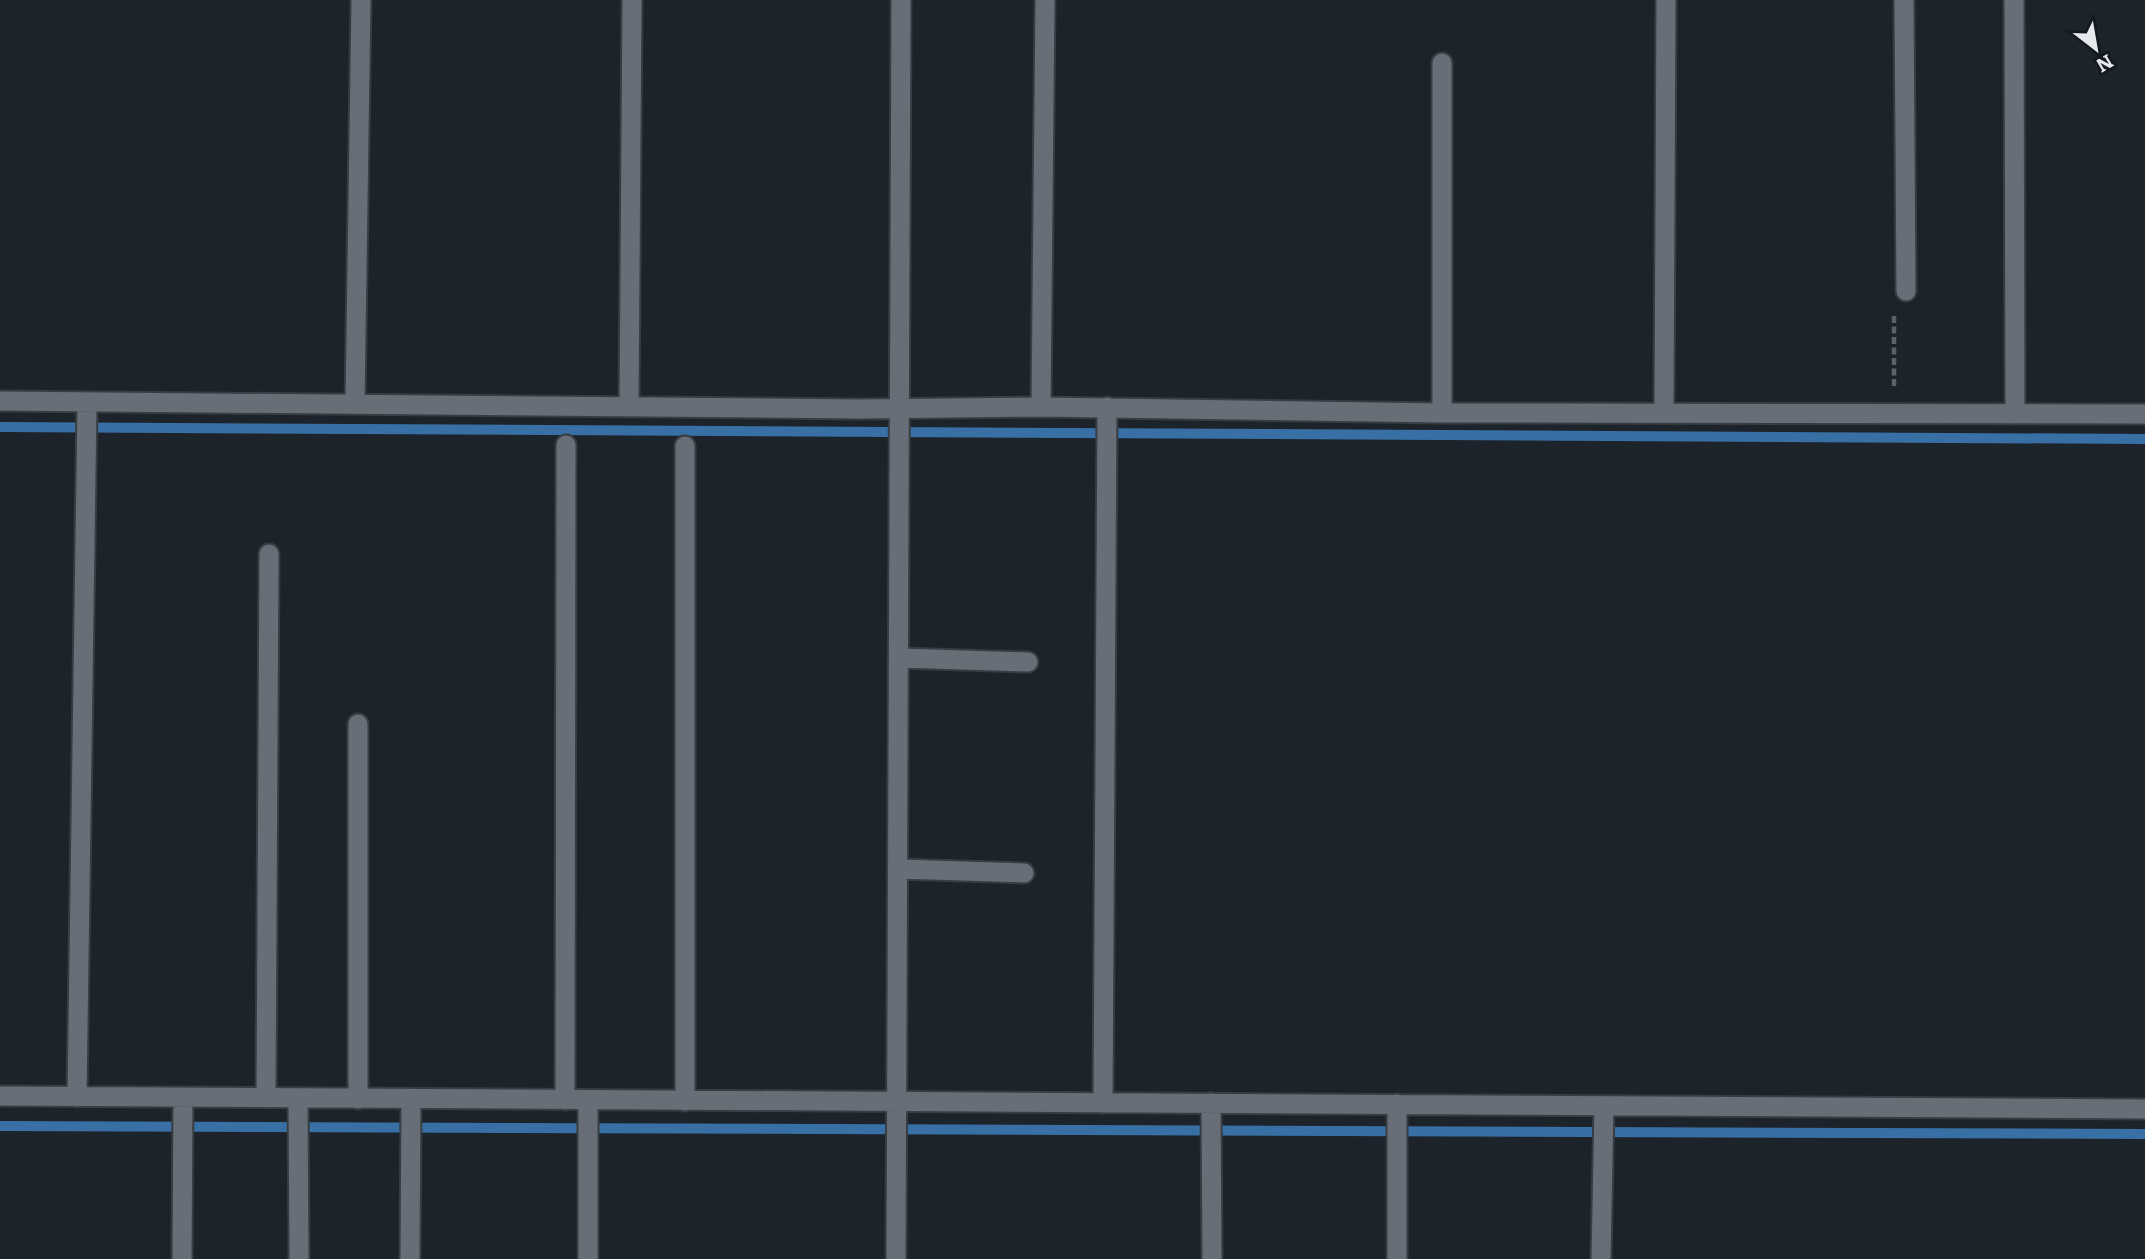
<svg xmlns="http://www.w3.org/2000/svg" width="2145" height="1259" viewBox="0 0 2145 1259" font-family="Literata,serif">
<rect width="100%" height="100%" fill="#1d232a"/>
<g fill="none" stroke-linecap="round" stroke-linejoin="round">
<path stroke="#3870a5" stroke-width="10" d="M0 427 2145 439
M0 1126 2145 1134"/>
<defs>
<path id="minor" d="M1904 0 1906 291
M2014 0 2015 414
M1442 63V413
M0 401 859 409 1041 407 1442 413 2145 414
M355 404 361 0
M629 406 632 0
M1041 407 1045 0
M1664 412 1666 0
M685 446V1101
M900 658 1028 662
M899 869 1024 873
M0 1096 2145 1109
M77 1097 87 403
M266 1098 269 554
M298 1098 299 1259
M358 1099V724
M565 1100 566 445
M1103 1103 1107 407
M1211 1103 1212 1259
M182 1259 183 1098
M410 1259 411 1099
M588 1259V1100
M896 1259 901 0
M1397 1259V1104
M1601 1259 1604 1106"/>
</defs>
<use href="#minor" stroke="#383d42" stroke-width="23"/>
<path stroke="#5c6268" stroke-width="4.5" stroke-dasharray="7 3.5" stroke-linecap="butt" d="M1894 316V388"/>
<use href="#minor" stroke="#676e77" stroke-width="19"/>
</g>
<g transform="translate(2096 49) rotate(149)" stroke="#141920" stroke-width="5" paint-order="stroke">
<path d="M0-5L12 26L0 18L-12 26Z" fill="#e5e9ee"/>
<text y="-10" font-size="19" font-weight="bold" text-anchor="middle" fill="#e5e9ee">N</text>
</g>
</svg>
